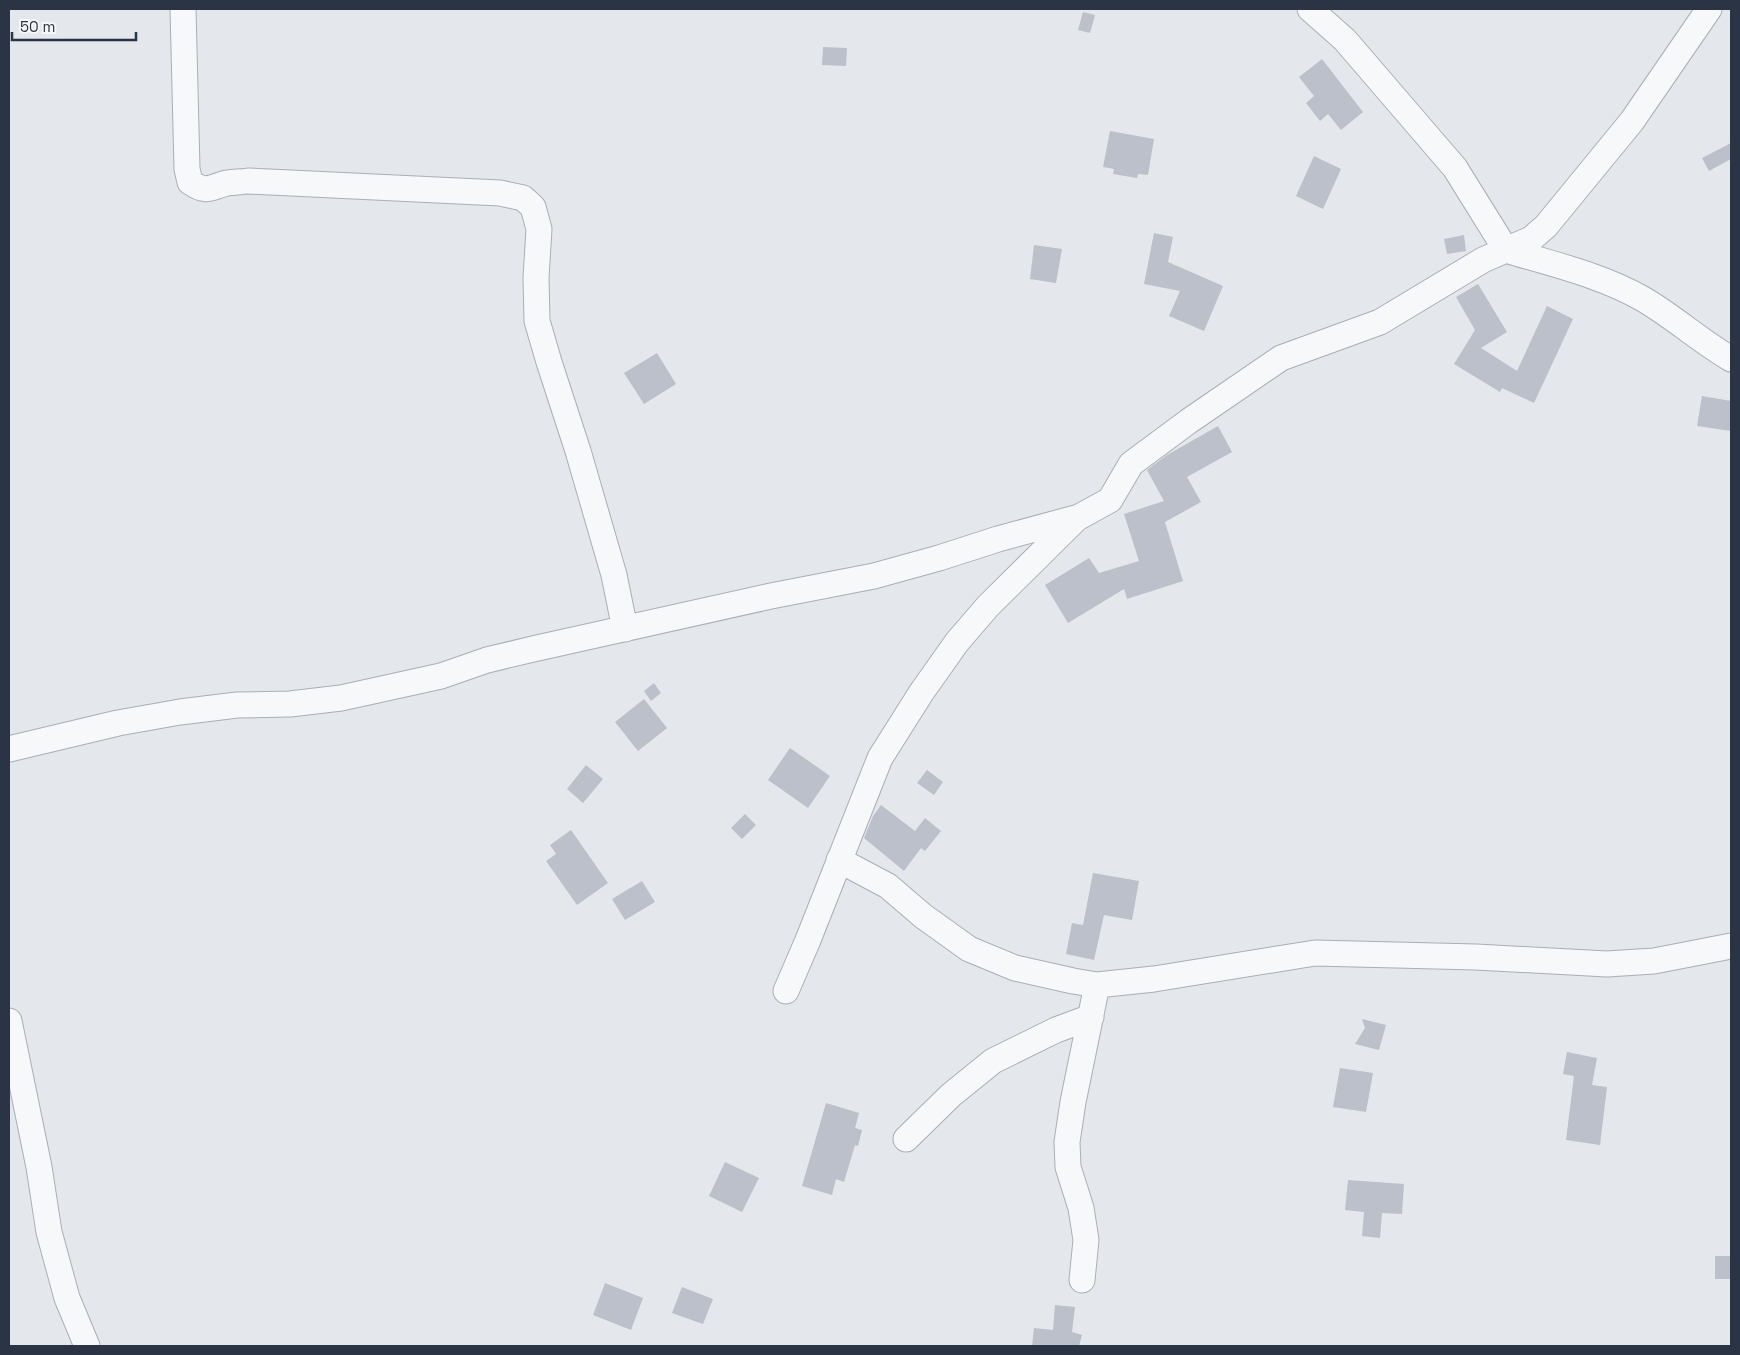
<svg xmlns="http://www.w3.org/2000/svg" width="1740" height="1355" viewBox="0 0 1740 1355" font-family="'Space Grotesk',sans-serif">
<rect width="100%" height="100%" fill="#e4e7ec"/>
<path fill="#bbc0ca" d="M1083 12 1095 15 1090 33 1078 30Z
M823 47 847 48 846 66 822 65Z
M1322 59 1363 112 1341 130 1328 114 1320 121 1306 103 1314 96 1299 77Z
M1110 131 1154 139 1148 175 1138 174 1137 178 1113 174 1114 169 1103 167Z
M1731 143V159L1709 171 1702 158Z
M1314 156 1341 169 1323 209 1296 196Z
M1154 233 1173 237 1168 262 1223 286 1204 331 1169 316 1180 291 1144 284Z
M1464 235 1466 251 1447 254 1444 239Z
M1034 245 1062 249 1056 283 1030 279Z
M1478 284 1507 332 1481 348 1517 371 1547 306 1573 319 1534 403 1502 388 1500 392 1454 364 1475 330 1456 297Z
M657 353 676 384 644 404 624 373Z
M1702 396 1731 401V431L1697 426Z
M1218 426 1232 452 1187 477 1201 502 1165 522 1183 581 1127 599 1124 589 1068 623 1045 585 1089 558 1099 573 1139 561 1124 514 1164 501 1147 470 1167 455Z
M654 683 661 693 651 701 644 691Z
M644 699 667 728 638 751 615 722Z
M790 748 830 776 808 808 768 780Z
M586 765 603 779 583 803 567 789Z
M927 770 943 782 934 795 917 783Z
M881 805 915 831 925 818 941 831 925 851 921 848 904 871 864 838 873 816Z
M745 814 756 825 742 839 731 828Z
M571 830 608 883 577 905 546 861 556 854 550 845Z
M1093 873 1139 881 1132 920 1104 915 1094 960 1066 954 1072 923 1083 925Z
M642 881 655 902 625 920 612 899Z
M1362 1019 1386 1025 1379 1050 1355 1044 1365 1028Z
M1567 1052 1597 1058 1592 1085 1607 1087 1600 1145 1566 1140 1574 1076 1563 1074Z
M1340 1068 1373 1073 1366 1112 1333 1107Z
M826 1103 859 1113 855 1128 862 1130 858 1146 855 1145 844 1182 836 1179 832 1195 802 1186Z
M725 1162 759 1178 742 1212 709 1196Z
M1348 1180 1404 1184 1402 1214 1382 1213 1380 1238 1362 1236 1364 1212 1345 1210Z
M1715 1256H1731V1279H1715Z
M605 1283 643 1298 631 1330 593 1315Z
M682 1287 713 1299 703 1324 672 1313Z
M1055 1305 1075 1307 1072 1332 1082 1335 1079 1346H1032L1034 1328 1053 1330Z"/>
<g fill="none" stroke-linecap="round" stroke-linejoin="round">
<defs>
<path id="minor" d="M183 9 187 169 190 182C207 194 210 187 227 183 234 182 241 182 248 181L500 193 523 198 533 207 539 229 536 278 537 321 549 362 578 451 614 575 625 629
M1310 9 1345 40 1455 168 1506 250C1552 264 1601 275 1643 299 1674 317 1700 341 1731 359
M9 749 118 723 180 712 237 705 290 704 341 698 441 676 487 660 533 649 771 596 874 576 939 558 998 539 1079 517 1110 500 1131 464 1189 421 1281 358 1380 322 1483 260 1531 239 1546 226 1632 121 1709 9
M839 860 888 886 923 916 969 949 1015 968 1073 981 1097 985 1154 979 1315 953 1476 957 1607 964 1654 961 1731 946
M786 991 808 940 880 758 921 693 957 642 988 606 1077 518
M9 1021 39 1167 49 1232 67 1298 87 1346
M906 1139 951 1095 993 1061 1056 1030 1091 1017
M1082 1280 1086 1240 1081 1208 1068 1167 1067 1142 1073 1102 1097 985"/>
</defs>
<use href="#minor" stroke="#a9aeb7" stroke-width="27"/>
<use href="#minor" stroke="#f7f8fa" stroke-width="25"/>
</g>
<rect width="1740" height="1355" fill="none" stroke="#2b3445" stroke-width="20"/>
<path d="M12 32v8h124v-8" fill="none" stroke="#2b3445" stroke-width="2.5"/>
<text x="20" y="32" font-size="15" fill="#2b3445" stroke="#f4f6f9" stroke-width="4" paint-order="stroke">50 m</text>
</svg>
